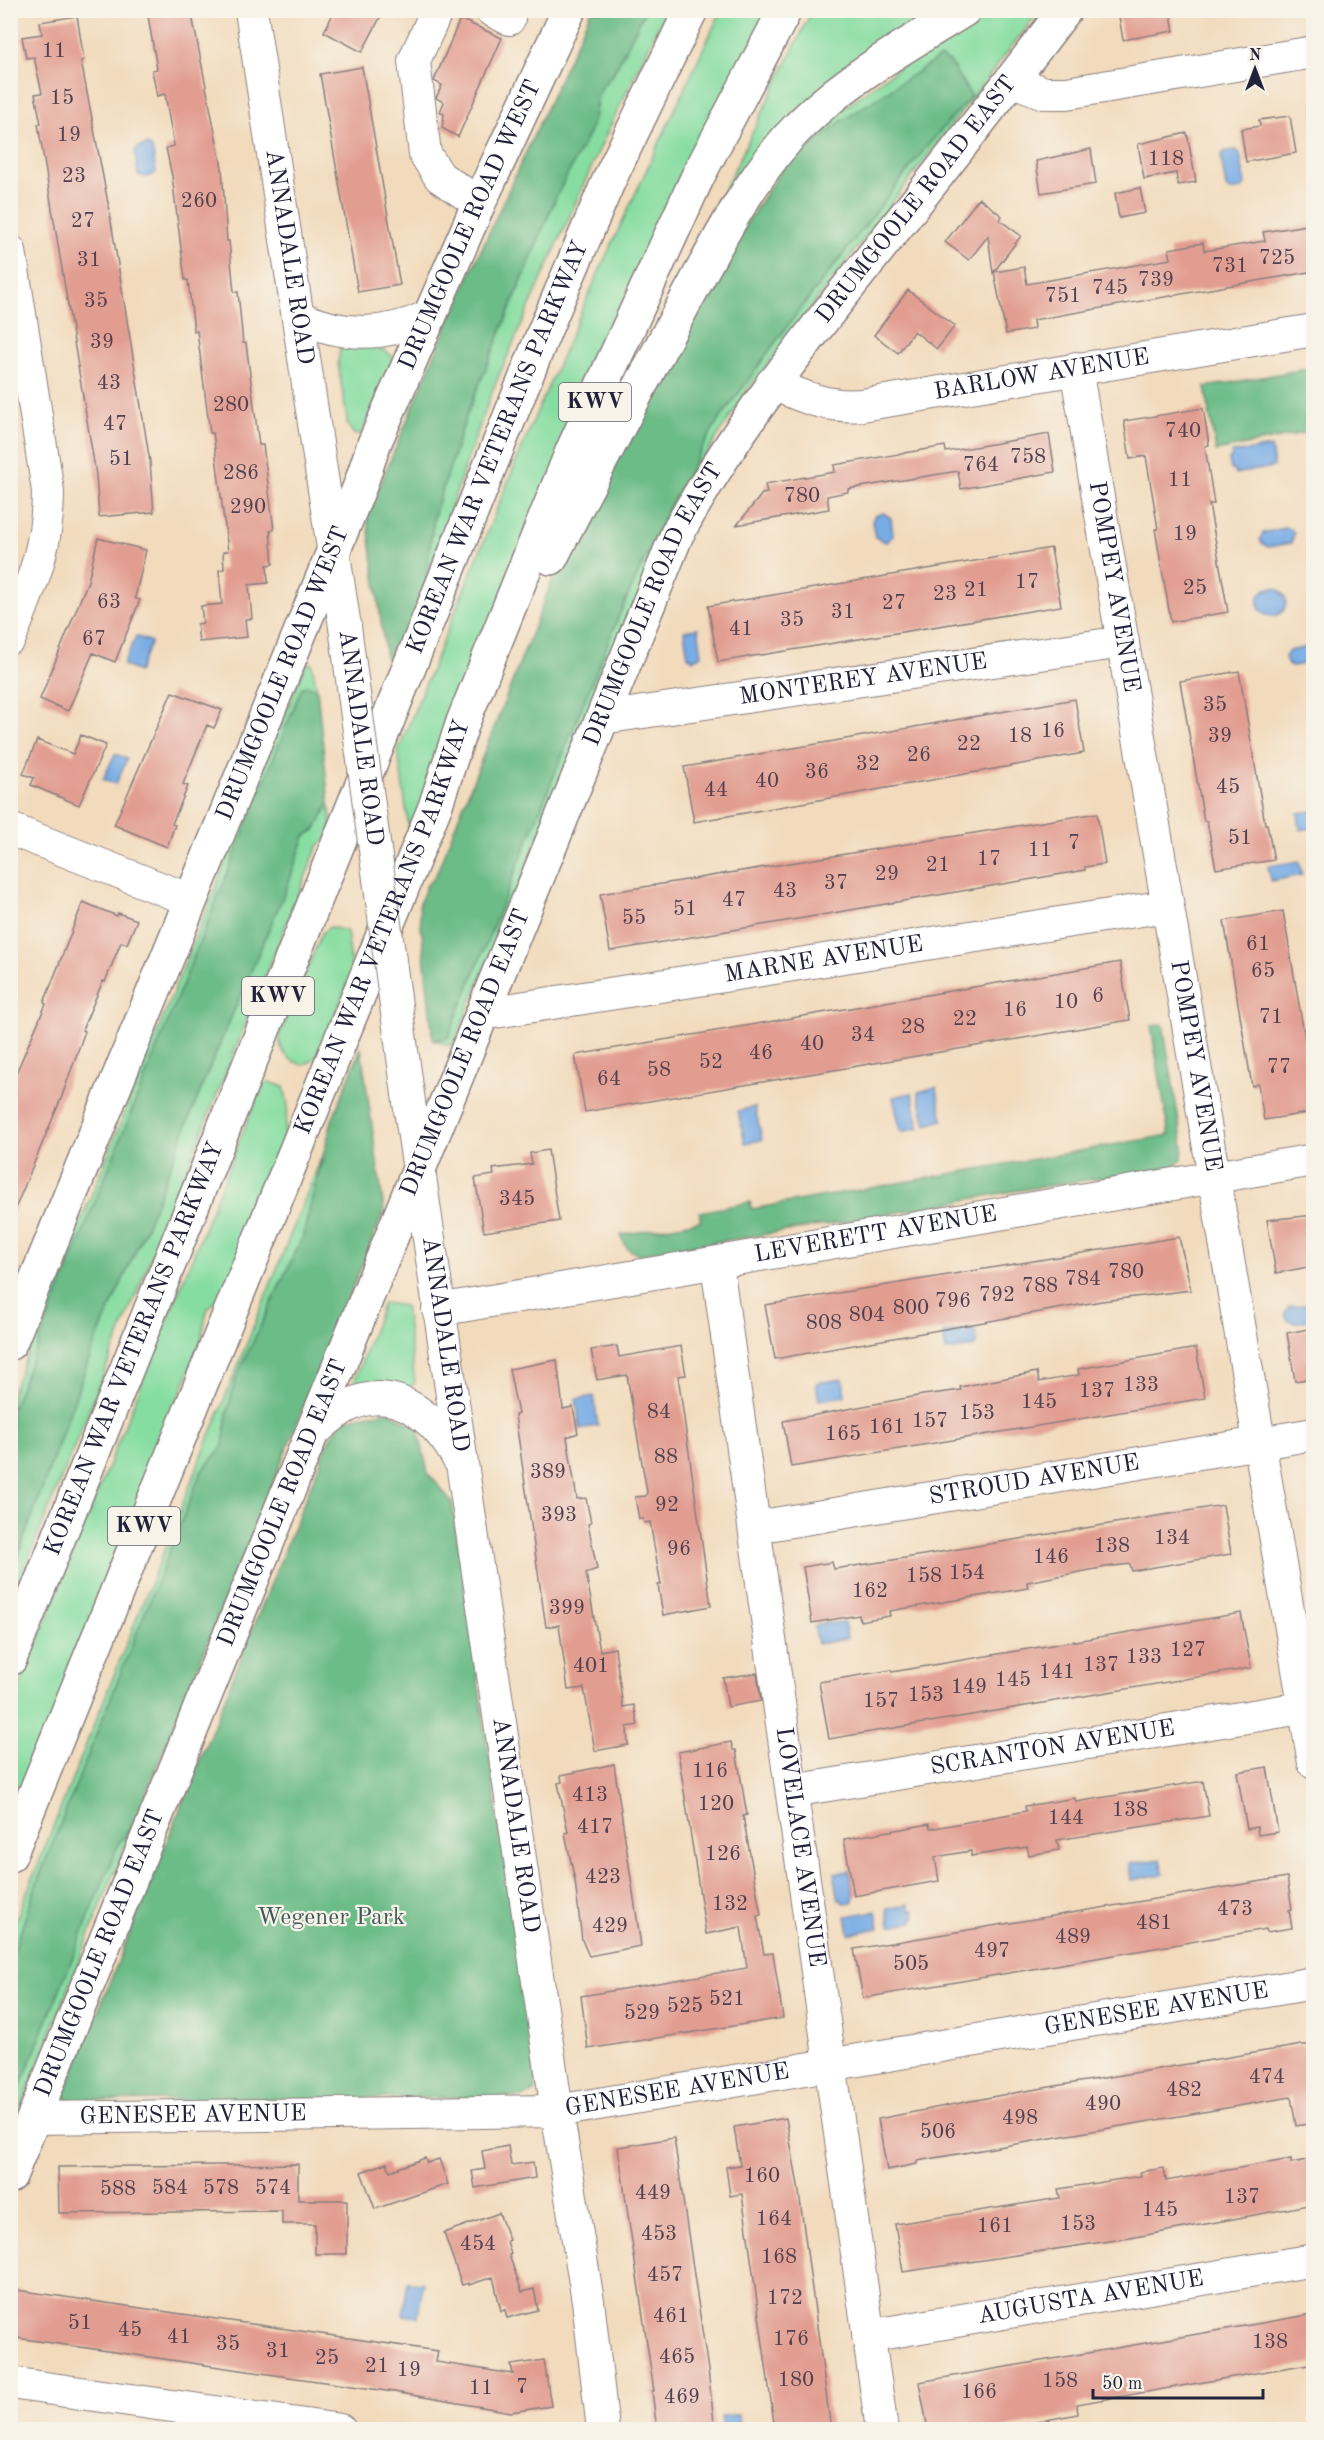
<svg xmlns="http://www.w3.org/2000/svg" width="1324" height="2440" viewBox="0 0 1324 2440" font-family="'Old Standard TT',serif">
<rect width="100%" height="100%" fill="#f7f3e8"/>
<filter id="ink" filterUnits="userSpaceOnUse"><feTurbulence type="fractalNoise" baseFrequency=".0167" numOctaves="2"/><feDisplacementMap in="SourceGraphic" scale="12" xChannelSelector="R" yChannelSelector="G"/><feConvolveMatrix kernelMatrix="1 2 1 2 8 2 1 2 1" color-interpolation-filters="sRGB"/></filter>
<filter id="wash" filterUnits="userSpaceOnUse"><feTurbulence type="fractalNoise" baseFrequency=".008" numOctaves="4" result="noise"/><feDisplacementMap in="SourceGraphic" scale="24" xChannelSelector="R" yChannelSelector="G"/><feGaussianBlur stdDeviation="1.35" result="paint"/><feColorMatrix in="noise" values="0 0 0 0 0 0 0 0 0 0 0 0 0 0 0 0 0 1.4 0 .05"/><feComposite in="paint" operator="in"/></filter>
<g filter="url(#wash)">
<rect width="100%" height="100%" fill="#f2dbbd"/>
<path fill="#86dda1" stroke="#54806e" stroke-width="1.5" d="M645 11H666L603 141 493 389 460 480 423 599 434 516 467 414 556 197 588 135 594 119 597 98 603 85 613 74Z
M721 11H767L411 844 398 751 530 428 601 267Z
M812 11H950L874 58 717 224 709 221Z
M988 11H1039L746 392 694 473 535 844 453 1046 433 1040 448 1037 620 613 666 513 714 427 788 325 927 146 971 96 819 138 802 154 790 156C850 97 916 55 988 11Z
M345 346 384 350 392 356 393 361 362 432 358 435 354 434 348 426 338 363 340 348Z
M306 663 312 664 317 690 309 686 302 688 11 1411V1395Z
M329 804C332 819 334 837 318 846L11 1602V1575L94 1345 147 1225 209 1069 287 887 305 836 315 830Z
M330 927 347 931 352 972 320 1053 310 1062 303 1065C287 1060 280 1052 279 1036L322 933Z
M269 1082 284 1087 288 1106 284 1137 227 1287 207 1310 201 1341 11 1826V1708L253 1107 262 1087Z
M322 1156 303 1236 236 1378 227 1414 223 1447 201 1472 38 1880 11 1959V1932Z
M383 1303 405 1306 415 1382 409 1390 359 1388 354 1382Z
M132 1827 11 2133V2110L119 1842Z"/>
<path fill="#6cbc87" stroke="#476f61" stroke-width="1.5" d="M591 11H645L613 74 603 85 597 98 594 119 588 135 556 197 467 414 434 516 423 599 389 681 367 516 453 311Z
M940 57 950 62 971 96 927 146 788 325 714 427 666 513 620 613 448 1038 433 1040 419 905 427 885 435 877 556 571 690 311 790 156 802 154 840 122Z
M1313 368V431L1216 451 1205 387Z
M309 686 317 690 329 804 315 830 305 836 287 887 209 1069 147 1225 94 1345 11 1575V1411L302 687Z
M1163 1024 1183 1146 1182 1159 1174 1167 1014 1191 838 1223 640 1254C628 1252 625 1247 621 1235L700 1221V1212L750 1202 752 1209 1169 1135 1151 1026Z
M361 1048 384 1211 132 1827 119 1843 11 2110V1959L38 1880 201 1472 223 1446 227 1414 236 1378 303 1236 332 1120Z
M389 1411 418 1429 428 1473 452 1502 537 2083 534 2092 524 2097 66 2101 65 2093 330 1438 344 1419Z"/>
<path fill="#78ace5" stroke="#4d6790" stroke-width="1.5" d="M147 145 152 148 156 172C151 177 145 178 138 175L135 151 139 147Z
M1235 150 1240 153 1245 185 1241 189 1230 191 1226 188 1221 156 1224 152Z
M1271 447 1274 467 1235 474 1234 470H1231L1229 459 1232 458 1231 453Z
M883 513 891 518 893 536 886 542 875 537 872 522 874 516Z
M1284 528 1291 529 1294 534 1291 543 1268 547 1262 544 1260 539 1263 533Z
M1258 602a14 14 0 1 1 28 0a14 14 0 1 1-28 0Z
M698 628 702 655 692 660 691 657H688L684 631Z
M136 636 151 642 138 672 123 665Z
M1308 647 1313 649V662L1293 666 1288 665 1285 657 1289 651Z
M115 754 127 759 116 784 103 779Z
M1313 811V828L1300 830 1298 813Z
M1299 861 1302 875 1271 881 1268 866Z
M936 1087 943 1120 926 1125 918 1092Z
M912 1093 919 1128 901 1132 893 1097Z
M755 1107 762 1140 745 1143 738 1111Z
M1308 1304 1313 1306V1319L1295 1323 1287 1320 1285 1314 1289 1307Z
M970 1329 975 1331 977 1343 973 1347 946 1351 943 1333Z
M843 1379 845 1396 819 1400 816 1383Z
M594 1396 598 1426 580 1429 576 1399Z
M844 1622 847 1639 818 1644 814 1627 817 1624Z
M1160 1859 1163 1874 1131 1880 1129 1864Z
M849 1871 854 1898 852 1902 843 1903 842 1900H839L834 1873Z
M909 1904 910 1910H914L915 1918 912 1919 913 1922 890 1926 887 1909Z
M876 1911 879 1928 849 1934 846 1916Z
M408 2282 423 2283 418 2317 403 2315Z
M738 2414 740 2429H723L721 2417Z"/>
<g id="blocks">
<path fill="#e29d91" d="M147 10H191L222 168 227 241H229L234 292H238L243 343H246L259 445H263L274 530 270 531 273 564 267 565 268 583 249 585 252 619H245L247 637 199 642 197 624 203 623 201 606 222 604 219 570 224 569 223 552 228 551 213 433H210L197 331H194L188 280H185L172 176 166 148 174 146 165 94 157 96 152 70 157 69Z
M335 10H384L362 52 324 32Z
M1124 10H1170L1174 31 1123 40 1119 17Z
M77 16 84 60 81 61 108 203 150 462 154 512 99 517 96 475 38 124H41L35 94 42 93 34 57 26 58 22 37 42 34 40 22Z
M460 19 502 38 458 137 442 128 444 114 440 112 444 102 436 98 442 85 434 81Z
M362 67 400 285 358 292 320 74Z
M1290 116 1296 153 1246 162 1241 129 1260 126 1259 120Z
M1187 133 1196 182 1178 185 1176 173 1144 179 1138 144Z
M1091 149 1096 184 1041 193 1036 161Z
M1140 188 1145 213 1119 218 1115 193Z
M979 198 1002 216 1000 220 1021 236 993 273 988 236 969 260 945 242Z
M1314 224V271L1033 320 1034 329 1006 334 994 272 1024 267 1027 284 1171 259 1169 249 1203 243 1204 251 1265 241 1263 232Z
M908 290 955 326 937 349 914 331 898 353 874 335Z
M1203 408 1209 445 1205 446 1214 504H1209L1228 612 1171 622 1155 529H1158L1146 456 1130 459 1124 421Z
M1049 434 1055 472 961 489 958 471 848 489V492L827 496 829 509 737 525 762 494 767 493 765 484 835 472 834 465 945 446 946 452Z
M98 538 146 550 135 598 140 600 115 662 93 653 68 711 40 699 88 581Z
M1051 548 1061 606 718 662 708 606Z
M1239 671 1265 824H1267L1274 860 1216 869 1207 821H1204L1180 681Z
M172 692 222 710 214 728 207 725 183 784 188 786 172 824 175 825 167 847 114 825Z
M1075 699 1084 753 694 822 684 767Z
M81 735 106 745 79 805 31 785 34 778 23 774 37 740 73 754Z
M1097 813 1105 864 1085 867V870L610 951 600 894Z
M83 902 117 916 118 913 137 920 127 944 121 942 105 982 103 981 82 1030 85 1031 62 1096 10 1221V1087L46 1004 44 1003Z
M1283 911 1314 1092V1112L1264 1120 1258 1084 1252 1086 1224 921Z
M1120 962 1130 1020 585 1112 575 1055Z
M548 1150 559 1221 484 1232 475 1178 494 1175 493 1169 532 1164 530 1153Z
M1314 1215V1266L1276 1273 1267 1220Z
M1179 1237 1191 1290 1102 1301 775 1359 765 1305Z
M1314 1328V1378L1295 1381 1287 1333Z
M617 1346 619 1357 681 1346 686 1375 678 1376 711 1606 663 1615 658 1585H661L650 1522 644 1523 643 1519H639L635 1497 646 1496 647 1492 627 1375 597 1380 591 1350Z
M1196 1348 1205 1398 791 1467 783 1421 923 1395 961 1390 960 1387 1037 1372 1039 1382 1079 1375 1078 1369Z
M557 1360 563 1409 573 1407 578 1433 567 1437 577 1499 586 1498 591 1523 588 1524 597 1569 586 1573 600 1651 615 1648 623 1707 634 1705 638 1725 627 1727 628 1745 595 1751 584 1688 568 1690 559 1625 546 1627 515 1415 518 1414 509 1369Z
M1223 1505 1231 1554 1132 1571 1130 1564 1106 1567 1027 1582 1028 1588 889 1611 890 1616 860 1621 859 1615 812 1623 803 1567 832 1562 834 1569 881 1562Z
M1241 1613 1251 1668 829 1739 819 1682 891 1670 892 1672Z
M757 1673 761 1701 728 1707 723 1678Z
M731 1742 733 1750H736L747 1815 743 1816 761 1915 757 1916 764 1954 773 1953 783 2018 588 2049 581 1996 747 1968 741 1927 706 1934 678 1752Z
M614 1764 641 1946 589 1956 582 1940 575 1881 565 1833 568 1832 558 1783 562 1782 561 1775Z
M1267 1767 1278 1832 1258 1835 1257 1827 1247 1829 1237 1772Z
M1203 1781 1209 1816 1057 1840 1059 1850 1029 1855 1027 1847 971 1856V1851L935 1857 939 1881 854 1896 844 1839 929 1824 930 1829 1026 1811 1025 1806 1075 1798 1076 1802Z
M1287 1877 1292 1909 1289 1910 1292 1928 1267 1932 1266 1929 863 1998 854 1949Z
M1302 2045H1314V2123L1296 2126 1291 2097 917 2161V2164L887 2170 878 2119 1002 2095Z
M786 2118 798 2185 831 2430H775L742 2194 730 2196 726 2167 740 2165 734 2127Z
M674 2138 708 2370 715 2430H657L652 2391H654L618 2147Z
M508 2146 511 2165 533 2162 535 2178 475 2188 472 2171 485 2169 482 2151Z
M425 2158 427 2163 439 2159 448 2184 375 2209 361 2172 387 2163 390 2171Z
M1291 2159V2163L1314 2159V2204L1130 2238 903 2272 895 2224 1060 2198 1058 2189 1141 2176 1140 2172 1164 2168 1166 2181Z
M298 2164V2200H347V2254H315V2224H282V2211L59 2213 58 2167Z
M499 2213 509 2240 507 2241 511 2254 509 2255 522 2292 534 2289 538 2310 507 2318 505 2310 501 2311 493 2277 469 2285V2283L462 2285 444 2233Z
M10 2289 438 2351 436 2362 513 2374 511 2365 544 2360 551 2406 511 2412 394 2392 10 2337Z
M1314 2314V2363L1077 2404 1078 2414 993 2430H928L919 2382Z"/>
</g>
</g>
<g filter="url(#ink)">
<use href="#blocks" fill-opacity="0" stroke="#8a7e7c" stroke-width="1.5"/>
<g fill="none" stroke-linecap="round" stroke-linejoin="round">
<defs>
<g id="minor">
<path id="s1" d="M251 10 345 627"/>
<path d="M437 10 414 61 425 154 440 177 479 203"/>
<path d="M491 10 509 19"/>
<path d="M1011 80 1044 93H1067L1314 52"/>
<path d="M10 251 48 491C48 549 31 585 10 638"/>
<path d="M299 317C343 337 385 337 429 316"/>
<path id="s2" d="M1076 368 1314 1763"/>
<path id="s3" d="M772 383C802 397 828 408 862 405L1314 330"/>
<path id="s4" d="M602 718 1123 642"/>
<path d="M10 829 190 900"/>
<path id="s5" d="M482 1014 1167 906"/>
<path id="s6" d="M410 1109 557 2111 588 2301 603 2430"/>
<path id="s7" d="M717 1265 882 2430"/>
<path id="s8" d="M438 1310 1314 1160"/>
<path d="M311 1434C323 1424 334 1413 348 1406 396 1381 437 1420 459 1460"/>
<path id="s9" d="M756 1527 1314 1434"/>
<path id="s10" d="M792 1791 1314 1706"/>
<path id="s11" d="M34 2118 557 2111 1314 1983"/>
<path id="s12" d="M868 2336 1314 2260"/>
<path d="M10 2383 340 2430"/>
</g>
<g id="major">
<path id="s13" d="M10 1343 360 486 374 444 479 203 569 10"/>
<path id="s14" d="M10 2176 677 534C738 423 811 334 889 236 949 161 1007 86 1065 10"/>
</g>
<g id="highway">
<path d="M551 558C594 473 639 388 684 304 715 247 745 187 788 138 836 84 903 48 964 10"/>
<path id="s15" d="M10 1659 544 332 609 180 691 10"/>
<path id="s16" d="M10 1855 435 807 463 722 573 449 698 176 785 10"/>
</g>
</defs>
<use href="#minor" stroke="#8a7e7c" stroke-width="34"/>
<use href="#major" stroke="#8a7e7c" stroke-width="36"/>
<use href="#highway" stroke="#8a7e7c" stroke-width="36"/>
<use href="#minor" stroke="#fff" stroke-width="32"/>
<use href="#major" stroke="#fff" stroke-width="33"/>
<use href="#highway" stroke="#fff" stroke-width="33"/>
<defs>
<g id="minor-bridge">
<path id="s17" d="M345 627 410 1109"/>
</g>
</defs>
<use href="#minor-bridge" stroke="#8a7e7c" stroke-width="34" stroke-linecap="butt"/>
<use href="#minor-bridge" stroke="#fff" stroke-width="32"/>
</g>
</g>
<g text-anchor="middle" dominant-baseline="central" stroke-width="4.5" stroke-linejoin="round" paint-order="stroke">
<g font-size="21" fill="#524150">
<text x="54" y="51">11</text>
<text x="62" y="98">15</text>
<text x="69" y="135">19</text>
<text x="1166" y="159">118</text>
<text x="74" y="176">23</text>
<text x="199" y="201">260</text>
<text x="83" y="221">27</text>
<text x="1277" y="258">725</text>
<text x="89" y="260">31</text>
<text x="1230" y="266">731</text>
<text x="1156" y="280">739</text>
<text x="1110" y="288">745</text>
<text x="1063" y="296">751</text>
<text x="96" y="301">35</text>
<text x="102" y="342">39</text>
<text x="109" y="383">43</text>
<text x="231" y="405">280</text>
<text x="115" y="424">47</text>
<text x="1183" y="431">740</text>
<text x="1028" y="457">758</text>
<text x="121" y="459">51</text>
<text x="981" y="465">764</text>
<text x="241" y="473">286</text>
<text x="1180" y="480">11</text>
<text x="802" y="496">780</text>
<text x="248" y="507">290</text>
<text x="1185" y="534">19</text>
<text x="1027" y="582">17</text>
<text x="1195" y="588">25</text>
<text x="976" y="590">21</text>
<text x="945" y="594">23</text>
<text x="109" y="602">63</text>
<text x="894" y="603">27</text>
<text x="843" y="612">31</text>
<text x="792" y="620">35</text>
<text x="741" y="629">41</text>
<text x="94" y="639">67</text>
<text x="1215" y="705">35</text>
<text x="1053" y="731">16</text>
<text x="1020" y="736">18</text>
<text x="1220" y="736">39</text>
<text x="969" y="744">22</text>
<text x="919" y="755">26</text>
<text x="868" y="764">32</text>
<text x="817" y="772">36</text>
<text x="767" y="781">40</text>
<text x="1228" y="787">45</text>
<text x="716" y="790">44</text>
<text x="1240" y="838">51</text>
<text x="1074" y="843">7</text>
<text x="1040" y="850">11</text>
<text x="989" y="859">17</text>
<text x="938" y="865">21</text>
<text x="887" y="874">29</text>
<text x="836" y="883">37</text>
<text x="785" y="891">43</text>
<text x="734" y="900">47</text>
<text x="685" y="909">51</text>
<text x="634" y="918">55</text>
<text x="1258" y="944">61</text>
<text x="1263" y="971">65</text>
<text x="1098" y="996">6</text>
<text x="1066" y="1002">10</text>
<text x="1015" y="1010">16</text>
<text x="1271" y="1017">71</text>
<text x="965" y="1019">22</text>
<text x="913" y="1027">28</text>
<text x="863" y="1035">34</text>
<text x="812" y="1044">40</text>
<text x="761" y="1053">46</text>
<text x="711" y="1062">52</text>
<text x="1279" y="1067">77</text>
<text x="659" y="1070">58</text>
<text x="609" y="1079">64</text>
<text x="517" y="1199">345</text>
<text x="1126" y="1272">780</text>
<text x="1083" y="1279">784</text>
<text x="1040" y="1286">788</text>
<text x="997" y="1295">792</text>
<text x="953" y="1301">796</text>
<text x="911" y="1308">800</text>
<text x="867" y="1315">804</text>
<text x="824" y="1323">808</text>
<text x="1141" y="1385">133</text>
<text x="1097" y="1391">137</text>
<text x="1039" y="1402">145</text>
<text x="659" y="1412">84</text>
<text x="977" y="1413">153</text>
<text x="930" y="1421">157</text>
<text x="887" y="1427">161</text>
<text x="843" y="1434">165</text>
<text x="666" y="1457">88</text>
<text x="548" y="1472">389</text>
<text x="667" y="1505">92</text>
<text x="559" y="1515">393</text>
<text x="1172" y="1538">134</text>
<text x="1112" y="1546">138</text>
<text x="679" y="1549">96</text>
<text x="1051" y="1557">146</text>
<text x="967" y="1573">154</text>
<text x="924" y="1576">158</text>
<text x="870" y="1591">162</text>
<text x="567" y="1608">399</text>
<text x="1188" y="1650">127</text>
<text x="1144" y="1657">133</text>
<text x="1101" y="1665">137</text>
<text x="591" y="1666">401</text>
<text x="1057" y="1672">141</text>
<text x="1013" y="1680">145</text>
<text x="969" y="1687">149</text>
<text x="926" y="1695">153</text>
<text x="881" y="1701">157</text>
<text x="710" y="1771">116</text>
<text x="590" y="1795">413</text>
<text x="716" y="1804">120</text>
<text x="1130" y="1810">138</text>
<text x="1066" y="1818">144</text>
<text x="595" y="1827">417</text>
<text x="723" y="1854">126</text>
<text x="603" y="1877">423</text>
<text x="730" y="1904">132</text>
<text x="1235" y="1909">473</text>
<text x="1154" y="1923">481</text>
<text x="610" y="1926">429</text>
<text x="1073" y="1937">489</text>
<text x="992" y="1951">497</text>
<text x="911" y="1964">505</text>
<text x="727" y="1999">521</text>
<text x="685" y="2006">525</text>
<text x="642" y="2013">529</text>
<text x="1267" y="2077">474</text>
<text x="1184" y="2090">482</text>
<text x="1103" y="2104">490</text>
<text x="1020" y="2118">498</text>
<text x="938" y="2132">506</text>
<text x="762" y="2176">160</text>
<text x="170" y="2188">584</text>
<text x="221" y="2188">578</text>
<text x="273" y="2188">574</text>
<text x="118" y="2189">588</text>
<text x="653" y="2193">449</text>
<text x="1242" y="2197">137</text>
<text x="1160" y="2210">145</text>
<text x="774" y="2219">164</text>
<text x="1078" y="2224">153</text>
<text x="995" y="2226">161</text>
<text x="659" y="2234">453</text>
<text x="478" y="2244">454</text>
<text x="779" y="2257">168</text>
<text x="665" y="2275">457</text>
<text x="785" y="2298">172</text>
<text x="671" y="2316">461</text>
<text x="80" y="2323">51</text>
<text x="130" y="2330">45</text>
<text x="179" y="2337">41</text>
<text x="791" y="2339">176</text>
<text x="1270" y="2342">138</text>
<text x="228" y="2344">35</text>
<text x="278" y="2351">31</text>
<text x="677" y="2357">465</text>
<text x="327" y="2358">25</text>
<text x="377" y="2366">21</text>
<text x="409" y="2370">19</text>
<text x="796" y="2380">180</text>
<text x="1060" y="2381">158</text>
<text x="522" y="2387">7</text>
<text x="481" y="2388">11</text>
<text x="979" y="2392">166</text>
<text x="682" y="2397">469</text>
</g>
<g fill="#f7f3e8" stroke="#62616f" stroke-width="1.5">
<rect x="559" y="383" width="72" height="38" rx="4.5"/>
<rect x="242" y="977" width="72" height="38" rx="4.5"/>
<rect x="108" y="1507" width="72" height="38" rx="4.5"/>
</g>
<g font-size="22" font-weight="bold" fill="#22223b">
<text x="595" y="402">KWV</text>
<text x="278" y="996">KWV</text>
<text x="144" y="1526">KWV</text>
</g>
<g font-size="24" fill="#22223b" stroke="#f7f3e8">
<text stroke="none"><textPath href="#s14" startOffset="2184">DRUMGOOLE ROAD EAST</textPath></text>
<text stroke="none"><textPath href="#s13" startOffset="1209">DRUMGOOLE ROAD WEST</textPath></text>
<text stroke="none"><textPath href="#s1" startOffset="250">ANNADALE ROAD</textPath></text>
<text stroke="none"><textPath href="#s3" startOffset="276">BARLOW AVENUE</textPath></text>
<text stroke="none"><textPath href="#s15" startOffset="1306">KOREAN WAR VETERANS PARKWAY</textPath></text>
<text stroke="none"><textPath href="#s2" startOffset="222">POMPEY AVENUE</textPath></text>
<text stroke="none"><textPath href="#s14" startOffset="1698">DRUMGOOLE ROAD EAST</textPath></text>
<text stroke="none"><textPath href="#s13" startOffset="723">DRUMGOOLE ROAD WEST</textPath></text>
<text stroke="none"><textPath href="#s4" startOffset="264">MONTEREY AVENUE</textPath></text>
<text stroke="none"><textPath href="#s17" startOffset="112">ANNADALE ROAD</textPath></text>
<text stroke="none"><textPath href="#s16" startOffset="1000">KOREAN WAR VETERANS PARKWAY</textPath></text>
<text stroke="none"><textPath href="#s5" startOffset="346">MARNE AVENUE</textPath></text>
<text stroke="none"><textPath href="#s14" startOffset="1212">DRUMGOOLE ROAD EAST</textPath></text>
<text stroke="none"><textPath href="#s2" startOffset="708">POMPEY AVENUE</textPath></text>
<text stroke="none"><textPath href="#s8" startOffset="444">LEVERETT AVENUE</textPath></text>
<text stroke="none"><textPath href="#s6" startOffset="238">ANNADALE ROAD</textPath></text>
<text stroke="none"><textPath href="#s15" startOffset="334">KOREAN WAR VETERANS PARKWAY</textPath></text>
<text stroke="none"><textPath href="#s9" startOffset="282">STROUD AVENUE</textPath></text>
<text stroke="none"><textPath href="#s14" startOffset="726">DRUMGOOLE ROAD EAST</textPath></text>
<text stroke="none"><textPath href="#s10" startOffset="264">SCRANTON AVENUE</textPath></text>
<text stroke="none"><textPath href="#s6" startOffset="724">ANNADALE ROAD</textPath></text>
<text stroke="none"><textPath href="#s7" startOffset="588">LOVELACE AVENUE</textPath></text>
<text stroke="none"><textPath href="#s14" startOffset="240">DRUMGOOLE ROAD EAST</textPath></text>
<text stroke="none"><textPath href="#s11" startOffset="1131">GENESEE AVENUE</textPath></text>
<text stroke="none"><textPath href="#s11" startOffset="645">GENESEE AVENUE</textPath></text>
<text stroke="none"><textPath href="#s11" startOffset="159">GENESEE AVENUE</textPath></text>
<text stroke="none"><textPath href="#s12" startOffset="226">AUGUSTA AVENUE</textPath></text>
</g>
<g font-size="24" fill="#405a5a" stroke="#f7f3e8">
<text x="331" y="1918">Wegener Park</text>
</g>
</g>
<rect width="1324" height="2440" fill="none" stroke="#f7f3e8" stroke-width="36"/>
<g transform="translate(1255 69)" stroke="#f7f3e8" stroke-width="4.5" paint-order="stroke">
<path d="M0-4.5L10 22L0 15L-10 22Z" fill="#22223b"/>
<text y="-9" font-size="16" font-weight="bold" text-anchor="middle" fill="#22223b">N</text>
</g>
<path d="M1093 2389v9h170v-9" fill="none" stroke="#22223b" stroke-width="3"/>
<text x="1102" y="2389" font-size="18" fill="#22223b" stroke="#f7f3e8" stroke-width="4.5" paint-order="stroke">50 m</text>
</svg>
